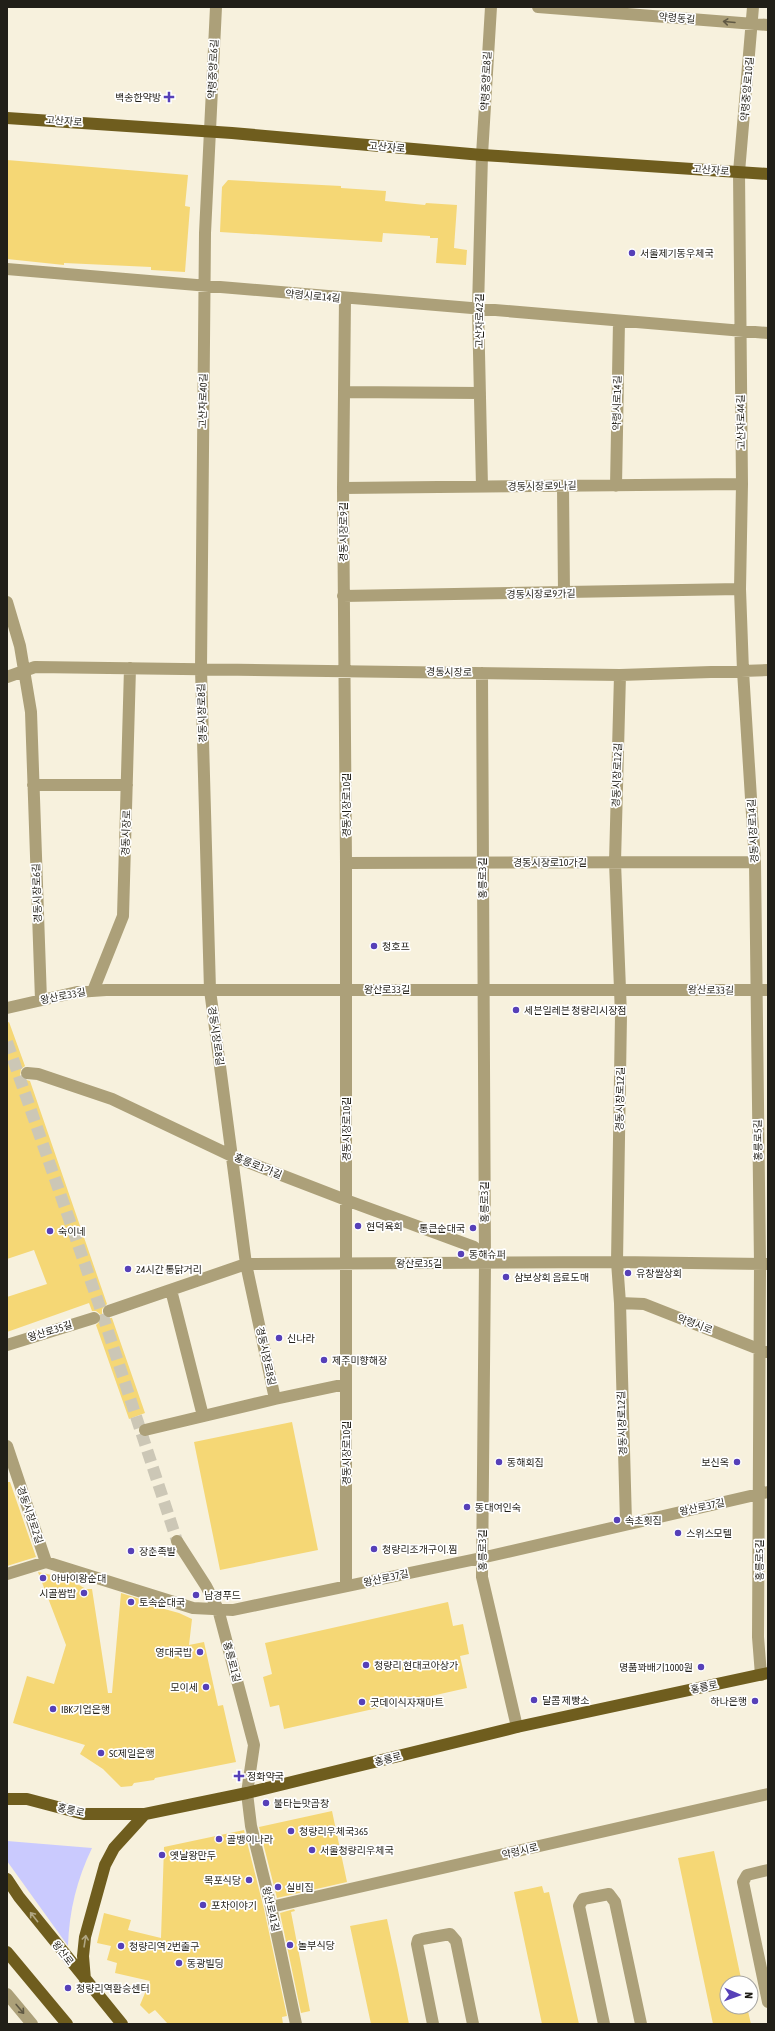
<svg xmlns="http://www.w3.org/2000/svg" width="775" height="2031" viewBox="0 0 775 2031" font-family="'Asap Condensed','Noto Sans KR',sans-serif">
<rect width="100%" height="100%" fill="#f7f1dd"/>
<path fill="#cacafe" d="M7 1841 92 1848C77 1879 69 1911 68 1946L7 1861Z"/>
<path fill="#f5d775" d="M7 160 188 175 185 206 190 207 185 272 151 270V267L64 263V265L7 259Z
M228 180 341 186V188L386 191 385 201 425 205 426 203 457 205 454 248 467 250 466 265 436 263 438 238H430V236L383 233 382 242 220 232 222 187Z
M9 1022 25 1066 21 1069 20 1076 23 1079 30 1081 107 1304 102 1309V1314L107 1318H112L145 1413 129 1419 96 1325 101 1320V1315L96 1311H92L89 1303 7 1332V1297L47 1284 34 1250 7 1259V1023Z
M292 1422 318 1550 220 1570 194 1442Z
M7 1482H10L36 1557 7 1566Z
M38 1572 56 1576 62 1575 86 1589H92L108 1693H112L121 1593 140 1599 139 1602 179 1613 192 1619 189 1645 204 1642 218 1706 223 1705 236 1762 155 1778 154 1780 134 1783 132 1786 121 1787 103 1769 80 1754 85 1745 13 1723 27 1676 54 1684 66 1645Z
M448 1602 453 1626 463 1624 469 1654 460 1656 467 1688 284 1729 279 1705 270 1707 263 1677 272 1674 265 1643Z
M332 1811 347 1882 277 1898 259 1827Z
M244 1830 264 1909 287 2016 282 2017 283 2024H168L155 2010 149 2014 140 2005 150 1981 115 1973 117 1963 107 1960 111 1946 97 1943 104 1913 131 1920 128 1930 161 1938 164 1847Z
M714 1851 742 1983H727V2007H747L751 2024H713L678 1858Z
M542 1886 544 1893 549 1892 579 2024H542L514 1892Z
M294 1909 295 1911 291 1912 310 2011 301 2013 280 1913Z
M387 1919 398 1970 409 2024H371L350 1926Z"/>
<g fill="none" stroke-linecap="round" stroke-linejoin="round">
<path stroke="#ccc7b6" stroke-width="12" stroke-dasharray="12 6" stroke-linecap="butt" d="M7 1042 102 1313 177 1541"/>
<path stroke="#aca079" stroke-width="12" d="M216 7 205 233 201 669 210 990 246 1264 275 1399
M538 7 768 25
M753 7 739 172 742 484 740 589 743 671 755 862 760 1264 758 1637 761 1675
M7 269 768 333
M345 298 343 488 346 863V1586
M344 392 480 393
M563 486 564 593
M616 486 619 321
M482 487 478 308 482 155 491 7
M343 488 742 484
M343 596 740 589
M7 602 20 646 31 712 41 1000
M482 673 485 1263 482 1577 517 1727
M620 675 615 862 621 1015 617 1262 620 1303 626 1523
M7 677 35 667 620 675 768 670
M33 785H127
M346 863 755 862
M93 991 123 916 130 668
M7 1008 77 992 106 990H768
M27 1073 38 1074 112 1099 232 1156 346 1200 474 1247 485 1263
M171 1290 203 1416
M620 1303 644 1304 766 1352
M109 1311 246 1264 617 1262 768 1264
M7 1345 94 1318
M145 1430 275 1399 346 1384
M7 1446 46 1562
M177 1541 206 1586 218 1609 254 1745 247 1793 251 1826 271 1907 296 2024
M7 1574 46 1562 193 1608 233 1610 481 1558 768 1492
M768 1870 747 1875 743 1882 768 2002
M271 1907 768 1794
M7 1994 32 2024
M433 2024 417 1944 418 1940 422 1939 450 1934 456 1941 473 2024
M604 2024 579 1906 583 1899 609 1894 615 1902 641 2024"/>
<path stroke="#6f5d1e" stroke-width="12" d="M7 118 232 133 482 155 768 174
M7 1799H27L84 1814H145L247 1793 517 1727 768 1673
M7 1879 19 1897 122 2024
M7 1952 67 2024
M85 1980 83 1956 85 1937 105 1865 114 1848 145 1814"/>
</g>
<defs><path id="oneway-shaft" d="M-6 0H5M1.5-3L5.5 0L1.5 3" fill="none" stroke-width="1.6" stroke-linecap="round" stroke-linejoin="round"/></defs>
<g stroke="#605944">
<use href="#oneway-shaft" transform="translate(729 22) rotate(-175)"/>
<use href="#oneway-shaft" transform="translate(20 2009) rotate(50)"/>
</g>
<g stroke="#b0a683">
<use href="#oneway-shaft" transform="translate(34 1917) rotate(-128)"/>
<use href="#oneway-shaft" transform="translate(85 1941) rotate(-81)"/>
</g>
<g fill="#5640b8" stroke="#fff" stroke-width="1.5">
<path d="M167 91h4v4h4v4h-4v4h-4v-4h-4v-4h4z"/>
<circle cx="632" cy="253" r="4"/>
<circle cx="374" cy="946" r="4"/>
<circle cx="516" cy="1010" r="4"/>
<circle cx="358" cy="1226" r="4"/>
<circle cx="473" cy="1228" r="4"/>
<circle cx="50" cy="1231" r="4"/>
<circle cx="461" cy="1254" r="4"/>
<circle cx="128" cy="1269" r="4"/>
<circle cx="628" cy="1273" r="4"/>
<circle cx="506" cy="1277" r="4"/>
<circle cx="279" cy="1338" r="4"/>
<circle cx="324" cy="1360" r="4"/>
<circle cx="499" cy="1462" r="4"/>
<circle cx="737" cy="1462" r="4"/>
<circle cx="467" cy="1507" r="4"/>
<circle cx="617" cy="1520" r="4"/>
<circle cx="678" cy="1533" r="4"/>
<circle cx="374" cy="1549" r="4"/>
<circle cx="131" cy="1551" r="4"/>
<circle cx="43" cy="1578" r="4"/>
<circle cx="84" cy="1593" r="4"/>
<circle cx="196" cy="1595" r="4"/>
<circle cx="131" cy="1602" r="4"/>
<circle cx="200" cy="1652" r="4"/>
<circle cx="366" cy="1665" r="4"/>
<circle cx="701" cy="1667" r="4"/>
<circle cx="206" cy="1687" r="4"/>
<circle cx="534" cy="1700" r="4"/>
<circle cx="755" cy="1701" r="4"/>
<circle cx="362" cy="1702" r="4"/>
<circle cx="53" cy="1709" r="4"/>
<circle cx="101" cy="1753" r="4"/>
<path d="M237 1770h4v4h4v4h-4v4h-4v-4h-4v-4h4z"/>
<circle cx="266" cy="1803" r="4"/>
<circle cx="291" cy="1831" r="4"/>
<circle cx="219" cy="1839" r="4"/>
<circle cx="312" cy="1850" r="4"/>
<circle cx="162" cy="1855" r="4"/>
<circle cx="249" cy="1880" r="4"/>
<circle cx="278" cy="1887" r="4"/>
<circle cx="203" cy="1905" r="4"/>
<circle cx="290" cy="1945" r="4"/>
<circle cx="121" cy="1946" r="4"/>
<circle cx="179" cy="1963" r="4"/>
<circle cx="68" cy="1988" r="4"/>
</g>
<g text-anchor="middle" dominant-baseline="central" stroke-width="3.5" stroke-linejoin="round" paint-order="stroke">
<g font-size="10" fill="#211f18" stroke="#fff">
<text transform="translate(677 18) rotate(5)">약령동길</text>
<text transform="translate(213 69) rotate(-87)">약령중앙로6길</text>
<text transform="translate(486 81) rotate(-87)">약령중앙로8길</text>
<text transform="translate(747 89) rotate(-85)">약령중앙로10길</text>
<text transform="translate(64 121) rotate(4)">고산자로</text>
<text transform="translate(387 147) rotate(5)">고산자로</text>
<text transform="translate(711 170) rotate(4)">고산자로</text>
<text transform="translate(313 296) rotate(5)">약령시로14길</text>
<text transform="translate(479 321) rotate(-90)">고산자로42길</text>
<text transform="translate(203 401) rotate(-89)">고산자로40길</text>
<text transform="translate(617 403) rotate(-89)">약령시로14길</text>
<text transform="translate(741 422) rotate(-91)">고산자로44길</text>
<text transform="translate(542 486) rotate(-1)">경동시장로9나길</text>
<text transform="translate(343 532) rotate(-90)">경동시장로9길</text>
<text transform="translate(541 594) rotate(-1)">경동시장로9가길</text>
<text transform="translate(449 672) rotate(1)">경동시장로</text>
<text transform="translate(202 713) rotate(-92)">경동시장로8길</text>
<text transform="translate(617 775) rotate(-88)">경동시장로12길</text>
<text transform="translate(346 805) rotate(-90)">경동시장로10길</text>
<text transform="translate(753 831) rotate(-93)">경동시장로14길</text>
<text transform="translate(126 833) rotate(-88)">경동시장로</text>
<text x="550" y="862">경동시장로10가길</text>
<text transform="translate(482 878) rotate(-90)">홍릉로3길</text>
<text transform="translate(37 893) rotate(-92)">경동시장로6길</text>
<text x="387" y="989">왕산로33길</text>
<text transform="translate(711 990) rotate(1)">왕산로33길</text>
<text transform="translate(63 996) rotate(-11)">왕산로33길</text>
<text transform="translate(216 1036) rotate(82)">경동시장로8길</text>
<text transform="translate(620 1099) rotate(-89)">경동시장로12길</text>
<text transform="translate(346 1129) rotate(-90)">경동시장로10길</text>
<text transform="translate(758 1140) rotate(-91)">홍릉로5길</text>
<text transform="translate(258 1166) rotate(22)">홍릉로1가길</text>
<text transform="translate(484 1202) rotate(-90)">홍릉로3길</text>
<text x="419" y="1263">왕산로35길</text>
<text transform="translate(695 1324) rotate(21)">약령시로</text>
<text transform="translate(50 1331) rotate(-17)">왕산로35길</text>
<text transform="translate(266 1356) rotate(78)">경동시장로8길</text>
<text transform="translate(622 1423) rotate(-92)">경동시장로12길</text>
<text transform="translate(346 1453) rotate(-90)">경동시장로10길</text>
<text transform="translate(702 1507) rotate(-12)">왕산로37길</text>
<text transform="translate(30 1515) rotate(71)">경동시장로2길</text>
<text transform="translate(482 1550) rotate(-90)">홍릉로3길</text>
<text transform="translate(759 1560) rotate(-90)">홍릉로5길</text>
<text transform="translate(386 1578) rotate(-12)">왕산로37길</text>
<text transform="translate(232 1662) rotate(75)">홍릉로1길</text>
<text transform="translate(704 1687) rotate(-12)">홍릉로</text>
<text transform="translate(388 1759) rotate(-14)">홍릉로</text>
<text transform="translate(71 1810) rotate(12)">홍릉로</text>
<text transform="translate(520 1851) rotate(-13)">약령시로</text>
<text transform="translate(271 1909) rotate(77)">왕산로41길</text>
<text transform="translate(63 1953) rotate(52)">왕산로</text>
</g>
<g font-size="10" fill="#211f18" stroke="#fff" text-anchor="start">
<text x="161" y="97" text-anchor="end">백송한약방</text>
<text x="640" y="253">서울제기동우체국</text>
<text x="382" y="946">청호프</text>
<text x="524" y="1010">세븐일레븐 청량리시장점</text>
<text x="366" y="1226">현덕육회</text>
<text x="465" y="1228" text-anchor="end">통큰순대국</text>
<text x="58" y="1231">숙이네</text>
<text x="469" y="1254">동해슈퍼</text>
<text x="136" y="1269">24시간 통닭거리</text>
<text x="636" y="1273">유창쌀상회</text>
<text x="514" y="1277">삼보상회 음료도매</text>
<text x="287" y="1338">신나라</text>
<text x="332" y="1360">제주미향해장</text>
<text x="507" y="1462">동해회집</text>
<text x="729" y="1462" text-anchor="end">보신옥</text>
<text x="475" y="1507">동대여인숙</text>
<text x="625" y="1520">속초횟집</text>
<text x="686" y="1533">스위스모텔</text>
<text x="382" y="1549">청량리조개구이.찜</text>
<text x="139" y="1551">장춘족발</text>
<text x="51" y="1578">아바이왕순대</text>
<text x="76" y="1593" text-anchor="end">시골쌈밥</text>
<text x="204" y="1595">남경푸드</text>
<text x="139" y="1602">토속순대국</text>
<text x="192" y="1652" text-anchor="end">영대국밥</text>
<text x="374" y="1665">청량리 현대코아상가</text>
<text x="693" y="1667" text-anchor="end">명품꽈배기1000원</text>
<text x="198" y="1687" text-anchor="end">모이세</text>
<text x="542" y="1700">달콤 제빵소</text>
<text x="747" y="1701" text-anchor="end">하나은행</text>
<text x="370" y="1702">굿데이식자재마트</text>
<text x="61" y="1709">IBK기업은행</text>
<text x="109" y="1753">SC제일은행</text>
<text x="247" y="1776">정화약국</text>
<text x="274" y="1803">불타는맛곱창</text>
<text x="299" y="1831">청량리우체국365</text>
<text x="227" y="1839">골뱅이나라</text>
<text x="320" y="1850">서울청량리우체국</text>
<text x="170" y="1855">옛날왕만두</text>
<text x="241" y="1880" text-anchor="end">목포식당</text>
<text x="286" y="1887">실비집</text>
<text x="211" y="1905">포차이야기</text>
<text x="298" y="1945">놀부식당</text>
<text x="129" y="1946">청량리역 2번출구</text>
<text x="187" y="1963">동광빌딩</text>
<text x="76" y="1988">청량리역환승센터</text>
</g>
</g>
<rect width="775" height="2031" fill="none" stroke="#211f18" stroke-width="16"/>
<g transform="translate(739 1995) rotate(92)"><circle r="19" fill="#ffffff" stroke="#a6a5a3"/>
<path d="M0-3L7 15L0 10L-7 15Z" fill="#5640b8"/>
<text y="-6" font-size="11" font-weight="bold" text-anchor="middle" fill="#211f18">N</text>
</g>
</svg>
